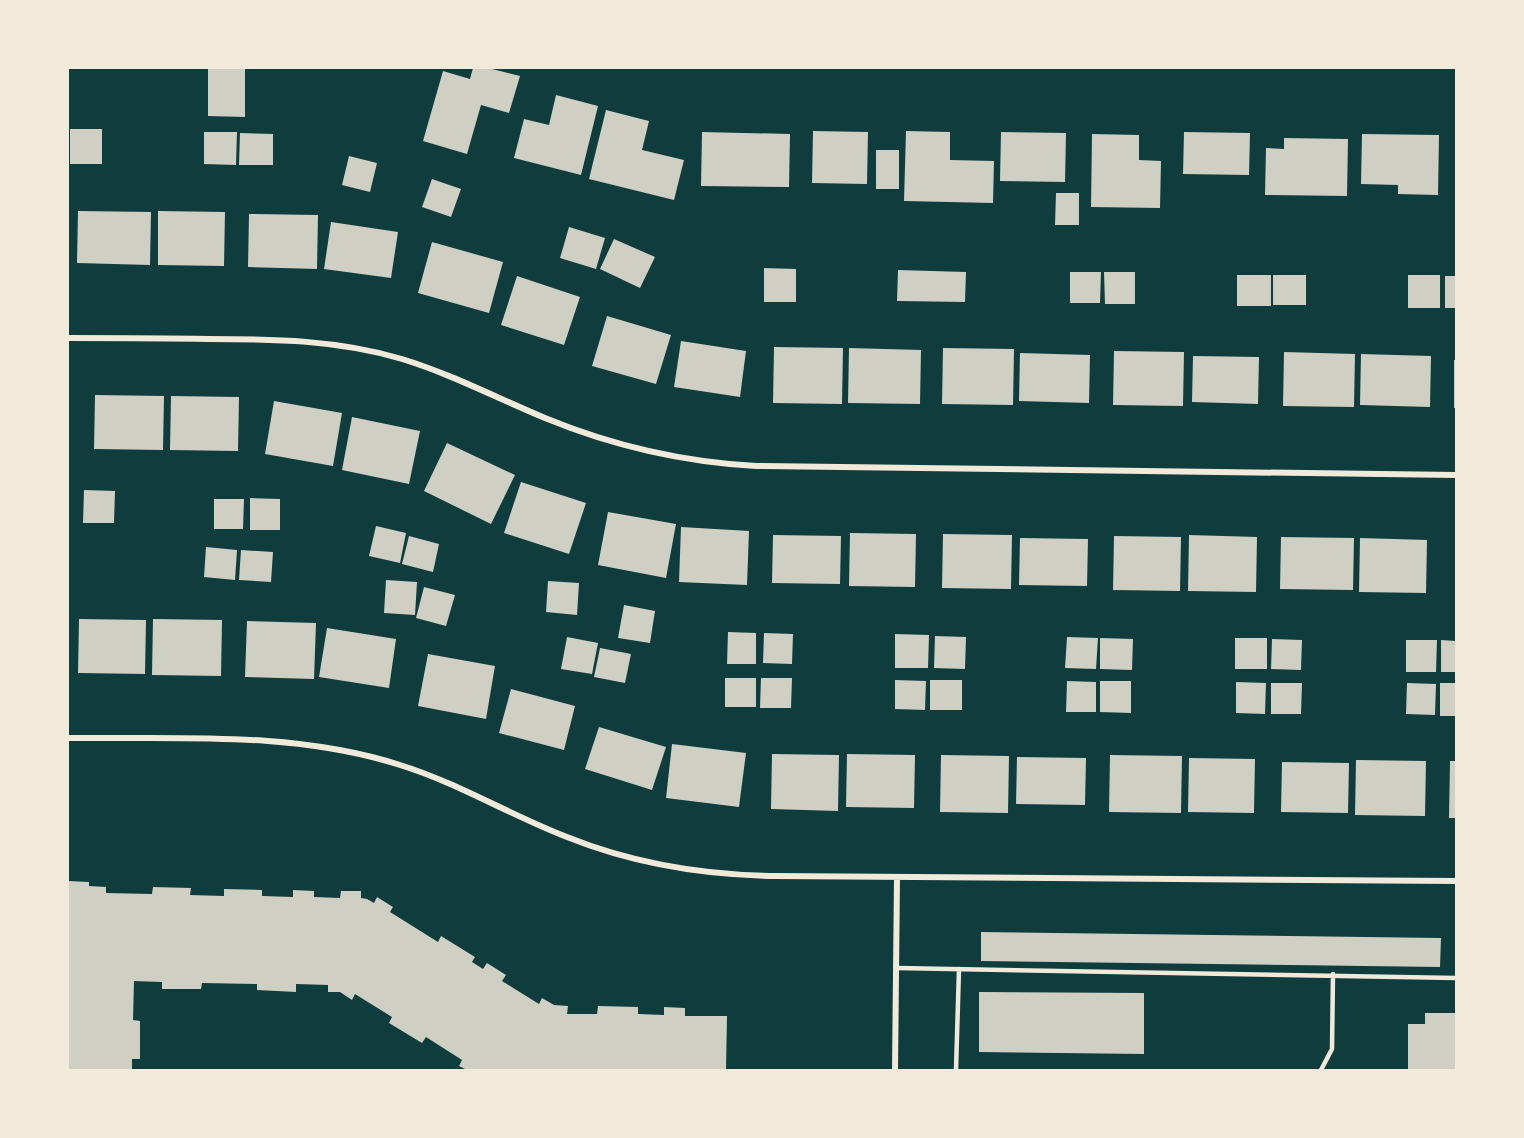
<svg xmlns="http://www.w3.org/2000/svg" width="1524" height="1138" viewBox="0 0 1524 1138" font-family="Roboto,sans-serif">
<rect width="100%" height="100%" fill="#0f3d3e"/>
<path fill="#cfcfc3" d="M208 68H245V117L208 116Z
M473 68H488L520 76 509 113 481 105 467 154 423 141 443 71 470 79Z
M556 95 598 106 581 175 514 158 524 119 549 125Z
M606 110 649 121 642 150 684 160 674 200 589 179Z
M70 129H102V164H70Z
M813 131 868 132 867 184 812 183Z
M906 131 950 132V160L994 161 993 203 904 201Z
M204 132H237L236 165 204 164Z
M702 132 790 134 789 187 701 186Z
M1001 132 1066 133 1065 182 1000 181Z
M1184 132 1250 133 1249 175 1183 174Z
M240 133 273 134V165H239Z
M1092 134 1139 135V160L1161 161 1160 208 1091 207Z
M1362 134 1439 135 1438 195 1398 194V185L1361 184Z
M1284 138 1348 139 1347 196 1265 195 1266 148 1284 149Z
M876 150H899V189H876Z
M349 156 377 163 370 192 342 185Z
M432 179 461 189 451 217 422 207Z
M1056 193H1079V225H1055Z
M78 211 151 212 150 265 77 263Z
M158 211 225 212 224 266 158 265Z
M249 214 318 215 317 269 248 267Z
M331 222 398 232 391 278 324 269Z
M569 227 605 238 596 269 560 258Z
M614 239 655 257 640 288 600 269Z
M432 242 503 262 489 313 418 293Z
M764 268 796 269V302H764Z
M898 270 966 272 965 302 897 301Z
M1070 272H1101L1100 303H1070Z
M1104 272H1135V304H1105Z
M1237 275H1271V306H1237Z
M1273 275H1306V305H1273Z
M1408 275H1440V308H1408Z
M517 276 580 297 564 345 501 325Z
M1445 276H1456V308H1445Z
M607 316 671 335 656 384 592 366Z
M681 341 746 351 740 397 674 387Z
M774 347 843 348 842 404 773 403Z
M849 348 921 350 920 404 848 403Z
M943 348 1014 349 1013 405 942 404Z
M1114 351 1184 352 1183 406 1113 405Z
M1284 352 1355 354 1354 407 1283 406Z
M1020 353 1090 355 1089 403 1019 401Z
M1361 354 1431 356 1430 407 1360 405Z
M1193 356 1259 357 1258 404 1192 402Z
M1454 360H1456V408H1454Z
M95 395 164 396 163 450 94 449Z
M171 396 239 397 238 451 170 450Z
M274 401 342 413 333 466 265 454Z
M352 417 420 431 409 484 342 470Z
M447 443 515 475 491 524 424 491Z
M521 482 586 503 569 554 504 533Z
M84 490 115 491 114 523H83Z
M250 498 280 499V530H250Z
M214 499H244L243 529H214Z
M608 512 676 524 666 578 598 565Z
M376 526 406 533 400 563 369 556Z
M681 527 749 531 747 585 679 582Z
M850 533 916 534 915 587 849 586Z
M943 534 1012 535 1011 589 942 588Z
M773 535 841 536 840 584 772 583Z
M1189 535 1257 537 1256 592 1188 591Z
M409 536 439 544 433 572 402 564Z
M1114 536 1181 537 1180 591 1113 590Z
M1281 537 1354 538 1353 590 1280 589Z
M1020 538 1088 539 1087 586 1019 585Z
M1360 538 1427 540 1426 593 1359 592Z
M206 547 237 550 235 580 204 577Z
M241 550 273 552 271 582 239 580Z
M386 580 417 582 415 615 384 613Z
M548 581 579 583 577 615 546 612Z
M424 587 455 595 446 626 416 618Z
M624 605 655 611 650 643 618 638Z
M79 619 146 620 145 674 78 673Z
M153 619 222 620 221 676 152 675Z
M247 621 316 623 314 679 245 677Z
M327 628 396 639 389 688 319 677Z
M728 632 756 633V664H727Z
M764 633 793 634 792 664 763 663Z
M895 634 929 635 928 668H895Z
M935 636 966 637 965 669 934 668Z
M567 637 598 643 592 674 561 669Z
M1067 637 1098 638 1096 669 1065 668Z
M1100 638 1133 639 1132 670 1100 669Z
M1235 638H1267V669H1235Z
M1272 639 1302 640 1301 670 1271 669Z
M1406 640H1437L1436 672H1406Z
M1441 640 1456 641V672H1441Z
M600 648 631 654 625 683 594 677Z
M428 654 495 666 486 719 418 706Z
M725 678H756V707H725Z
M761 678H792L791 708H760Z
M895 680 926 681 925 710 895 709Z
M930 680H962V710H930Z
M1067 681 1096 682V712H1066Z
M1100 681H1131V713L1100 712Z
M1236 682 1266 683 1265 714 1236 713Z
M1271 683H1302L1301 714H1271Z
M1407 683 1436 684 1435 715 1406 714Z
M1440 683H1456V716H1440Z
M511 689 575 706 564 750 499 733Z
M599 727 666 747 652 790 585 769Z
M672 744 746 753 739 807 666 798Z
M772 754 839 755 838 811 771 809Z
M847 754 915 755 914 808 846 807Z
M941 755 1009 756 1008 813 940 812Z
M1110 755 1182 756 1181 813 1109 812Z
M1017 757 1086 758 1085 805 1016 804Z
M1189 758 1255 759 1254 813 1188 812Z
M1356 760 1426 761 1425 816 1355 815Z
M1450 761H1456V818H1449Z
M1282 762 1349 763 1348 813 1281 812Z
M68 881 89 882V886L106 887V893L152 894 153 887 191 888 190 895 224 896V889L262 890V896L293 897V890L314 891V897L340 898 341 891H361V898L367 899 374 903 377 897 393 907 390 912 438 942 441 936 475 957 472 962 483 969 487 963 506 975 502 981 539 1004 542 998 554 1005 568 1006 567 1014H597L598 1006 638 1007V1014L664 1015V1007L685 1008V1016H727L726 1070H467L459 1066 462 1060 426 1037 422 1043 389 1023 392 1017 355 994 352 1000 340 992H328V985L296 984V992L257 990V984L202 983 201 989H162V982L134 981 133 1020 140 1021V1059H132V1070H68Z
M981 932 1441 938 1440 967 981 961Z
M979 992 1144 993V1054L979 1052Z
M1425 1013H1456V1070H1408V1024H1425Z"/>
<g fill="none" stroke-linecap="round" stroke-linejoin="round">
<path stroke="#f1e9da" stroke-width="4.5" d="M896 968 1456 978
M956 1070 959 969
M1321 1070 1332 1049 1333 974"/>
<path stroke="#f1e9da" stroke-width="6" d="M68 338C114 338 161 338 208 339 274 339 339 340 402 359 451 374 497 398 545 418 613 446 683 462 756 466L1456 475
M68 738C178 739 294 731 400 765 458 783 510 815 567 837 634 864 703 875 775 876L1456 881
M895 1070 897 878"/>
</g>
<rect width="1524" height="1138" fill="none" stroke="#f1e9da" stroke-width="138"/>
</svg>
